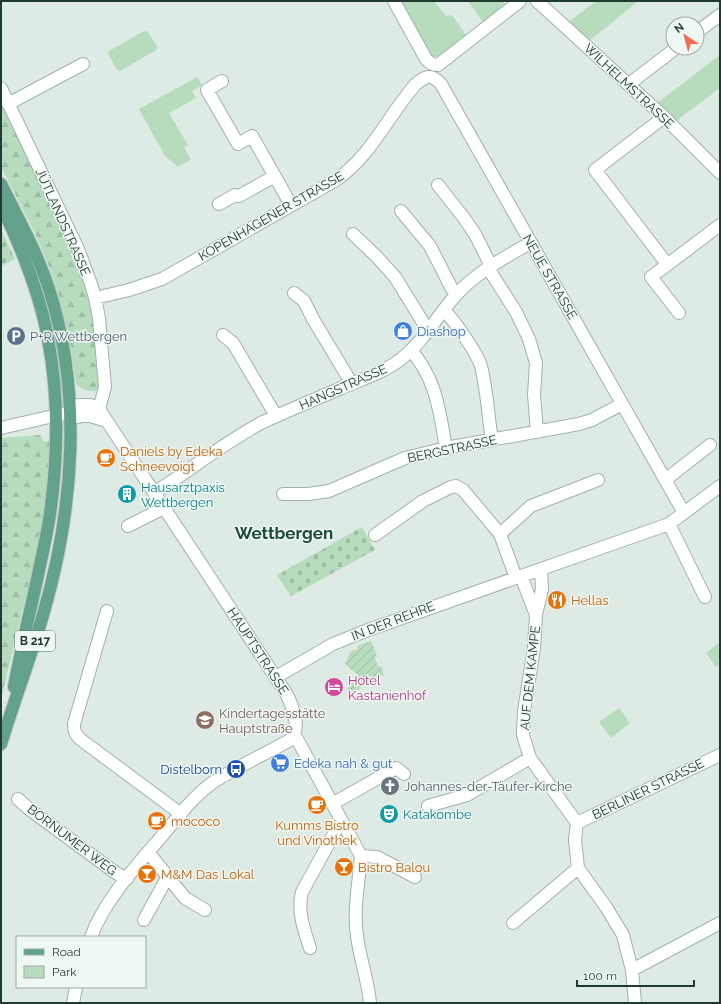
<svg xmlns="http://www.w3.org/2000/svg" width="721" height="1004" viewBox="0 0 721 1004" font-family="Raleway,sans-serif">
<defs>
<pattern id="forest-firs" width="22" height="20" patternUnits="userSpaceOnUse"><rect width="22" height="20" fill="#b6dcbd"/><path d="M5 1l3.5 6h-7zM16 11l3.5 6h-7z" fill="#9cbea3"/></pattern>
<pattern id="cemetery-stones" width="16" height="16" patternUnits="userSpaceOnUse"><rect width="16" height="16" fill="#b6dcbd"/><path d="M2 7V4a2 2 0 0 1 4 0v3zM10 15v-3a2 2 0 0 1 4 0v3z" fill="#9cbea3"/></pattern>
<pattern id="garden-furrows" width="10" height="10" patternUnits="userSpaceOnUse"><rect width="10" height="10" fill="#b6dcbd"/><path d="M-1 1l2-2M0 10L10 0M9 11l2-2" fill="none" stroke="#9cbea3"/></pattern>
</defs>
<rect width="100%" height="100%" fill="#deeae4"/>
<path fill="#b6dcbd" d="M399 1H434L446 16 452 15 466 35 438 57 431 56Z
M468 1H502L505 4 483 22Z
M596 1H638L608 26 587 42 566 24Z
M144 31 148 32 157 47 156 50 120 71 117 70 108 53 109 51Z
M720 55V88L676 121 657 103Z
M197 77 202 85 192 91 196 98 169 113 188 145 184 147 191 160 178 167 165 156 139 109Z
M720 642V664L716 667 706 653Z
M619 708 630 723 611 738 599 722Z"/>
<path fill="url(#forest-firs)" d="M1 89 95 298 101 385 96 391C89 392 81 389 76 384L69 336 58 293 50 269 34 231 1 167Z
M39 435 41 436 43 441H50L45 510 37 551 1 699V438Z"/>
<path fill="url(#cemetery-stones)" d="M1 229 15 259 1 266Z
M362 527 375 550 291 596 277 575Z"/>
<path fill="url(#garden-furrows)" d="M371 641 377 656 375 657 378 667 381 666 384 675 366 681 354 695 347 689 358 675 345 664 350 652 358 649 357 646Z"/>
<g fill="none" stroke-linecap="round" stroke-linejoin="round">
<defs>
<path id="minor" d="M394 1 426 59C430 63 432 65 438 65L520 1
M537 1 664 117 720 173
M697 32 720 15
M222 81 207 90 238 144 252 136 291 205
M629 84 676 48
M1 88 78 249 91 284 95 298 99 318 105 387 99 409
M8 104 83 64
M664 117 595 170 667 264
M438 185 464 218 475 234 491 266
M219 204 235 195 239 196 275 176
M401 211 430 246 452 289 456 294
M353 234 377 257 395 277 424 324 430 329
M488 268 516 312 529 339 536 363 534 395 537 432
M294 293 304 301 313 319 352 384
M95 298 129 290 162 279 336 180C371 156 388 116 415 85 425 76 431 73 441 84L684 513
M444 310C454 320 477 353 481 366 487 390 488 416 492 440
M679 313 651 277 720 225
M223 335 233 343 276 416
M411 350C437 381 439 410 446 448
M71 412 79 417 87 415 107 421
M1 428 71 412 78 405H91L99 409 286 693C293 707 302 728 290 740 265 754 239 766 215 781 194 795 178 817 162 836 137 865 104 901 91 937
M665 480 710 445
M154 493C190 470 224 443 261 423 287 411 313 400 339 389 360 380 383 373 401 359 424 341 437 316 456 295 477 272 504 258 530 243
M283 494H309L329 491 405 458 446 448 579 424 592 420 622 404
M669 524 705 597
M128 526 164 508
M500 534 531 506 598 480
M375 535 423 501 451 487 456 486 463 490 500 534 516 578
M541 569 542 589 536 615 534 648 524 711 523 735 530 758 577 823 575 840 578 868 606 907 623 935 632 970 635 1003
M521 576 536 615
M107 611 74 724C74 731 75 734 80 739L181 814
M276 677 333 644 368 630 669 524 720 486
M293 737 297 739 361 856
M18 799 29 809 116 873 127 879
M332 804 396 768 404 774
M428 806 467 795 530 758
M577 823 720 755
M148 852 185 898 205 910
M361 856C359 882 353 910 357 936 360 959 368 980 370 1003
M361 856 377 857 415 877
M144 920 168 876
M513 923 578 868
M310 948C304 930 297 911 302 892L341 821
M632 970 720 923
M73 1003 76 987"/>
<path id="major" d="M1 184C18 218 37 252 49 289 82 392 74 505 45 608 32 654 15 698 1 744
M1 205C21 247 40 293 48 339 59 397 58 457 50 514 48 528 45 542 42 556 33 600 22 643 14 687"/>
</defs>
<use href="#minor" stroke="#a1b2aa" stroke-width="14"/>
<use href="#major" stroke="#bcc4c1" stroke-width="14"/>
<use href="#minor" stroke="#fff" stroke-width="12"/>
<use href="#major" stroke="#62a18a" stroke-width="12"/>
</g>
<defs>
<symbol id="shop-disc" viewBox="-11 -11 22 22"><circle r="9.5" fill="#3f7fe0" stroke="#eff7f2"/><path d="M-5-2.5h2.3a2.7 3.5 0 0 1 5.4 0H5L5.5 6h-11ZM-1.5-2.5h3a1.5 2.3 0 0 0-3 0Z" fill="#fff"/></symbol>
<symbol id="parking-disc" viewBox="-11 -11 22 22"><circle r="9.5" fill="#5c6f8a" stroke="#eff7f2"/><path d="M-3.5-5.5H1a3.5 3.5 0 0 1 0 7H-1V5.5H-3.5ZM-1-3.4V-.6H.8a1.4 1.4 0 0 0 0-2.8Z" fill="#fff"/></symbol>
<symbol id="cafe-disc" viewBox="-11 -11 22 22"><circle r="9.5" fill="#e8710a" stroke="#eff7f2"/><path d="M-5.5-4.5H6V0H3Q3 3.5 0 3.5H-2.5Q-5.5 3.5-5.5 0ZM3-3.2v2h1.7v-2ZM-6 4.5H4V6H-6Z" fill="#fff"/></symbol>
<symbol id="building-disc" viewBox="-11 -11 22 22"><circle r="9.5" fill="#0f9aa8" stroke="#eff7f2"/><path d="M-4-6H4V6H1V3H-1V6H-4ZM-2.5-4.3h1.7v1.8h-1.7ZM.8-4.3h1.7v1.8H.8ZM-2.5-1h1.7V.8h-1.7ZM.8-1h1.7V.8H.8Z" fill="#fff"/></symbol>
<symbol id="restaurant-disc" viewBox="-11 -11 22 22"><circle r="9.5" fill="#e8710a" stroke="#eff7f2"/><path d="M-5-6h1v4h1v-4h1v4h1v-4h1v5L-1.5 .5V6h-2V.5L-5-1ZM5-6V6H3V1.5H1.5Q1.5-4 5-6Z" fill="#fff"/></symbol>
<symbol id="hotel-disc" viewBox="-11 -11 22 22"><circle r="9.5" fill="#d1479c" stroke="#eff7f2"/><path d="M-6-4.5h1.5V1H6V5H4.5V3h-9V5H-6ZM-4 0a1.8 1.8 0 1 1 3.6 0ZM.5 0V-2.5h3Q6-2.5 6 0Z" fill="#fff"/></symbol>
<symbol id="school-disc" viewBox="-11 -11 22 22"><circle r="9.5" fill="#8d6e63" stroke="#eff7f2"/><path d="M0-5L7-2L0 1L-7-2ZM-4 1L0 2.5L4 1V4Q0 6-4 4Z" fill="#fff"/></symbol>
<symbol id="supermarket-disc" viewBox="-11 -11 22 22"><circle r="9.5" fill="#3f7fe0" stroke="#eff7f2"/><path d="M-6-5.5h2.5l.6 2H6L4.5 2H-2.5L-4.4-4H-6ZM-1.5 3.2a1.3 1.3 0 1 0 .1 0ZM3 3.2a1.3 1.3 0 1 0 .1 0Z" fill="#fff"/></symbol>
<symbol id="bus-disc" viewBox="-11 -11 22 22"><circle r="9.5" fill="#1a4fb4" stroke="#eff7f2"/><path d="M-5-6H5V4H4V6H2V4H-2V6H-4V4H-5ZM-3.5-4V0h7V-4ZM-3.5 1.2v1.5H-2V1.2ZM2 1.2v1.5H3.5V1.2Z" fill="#fff"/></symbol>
<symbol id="church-disc" viewBox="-11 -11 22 22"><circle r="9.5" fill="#6b7280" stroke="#eff7f2"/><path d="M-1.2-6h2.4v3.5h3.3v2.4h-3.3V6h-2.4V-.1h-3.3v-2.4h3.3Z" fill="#fff"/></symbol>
<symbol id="theatre-disc" viewBox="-11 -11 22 22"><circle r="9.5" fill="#0f9aa8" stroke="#eff7f2"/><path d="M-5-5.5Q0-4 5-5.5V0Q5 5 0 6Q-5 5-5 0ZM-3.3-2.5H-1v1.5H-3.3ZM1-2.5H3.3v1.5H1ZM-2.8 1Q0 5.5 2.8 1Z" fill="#fff"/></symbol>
<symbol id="bar-disc" viewBox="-11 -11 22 22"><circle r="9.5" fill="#e8710a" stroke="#eff7f2"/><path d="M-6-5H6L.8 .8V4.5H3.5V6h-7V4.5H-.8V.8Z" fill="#fff"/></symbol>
</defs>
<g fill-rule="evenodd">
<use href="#shop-disc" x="392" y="320" width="22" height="22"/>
<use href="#parking-disc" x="5" y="325" width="22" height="22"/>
<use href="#cafe-disc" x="95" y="447" width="22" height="22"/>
<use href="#building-disc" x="116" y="483" width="22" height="22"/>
<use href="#restaurant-disc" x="546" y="589" width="22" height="22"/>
<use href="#hotel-disc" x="323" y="676" width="22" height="22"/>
<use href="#school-disc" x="194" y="709" width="22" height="22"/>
<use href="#supermarket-disc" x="269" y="752" width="22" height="22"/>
<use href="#bus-disc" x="225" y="758" width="22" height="22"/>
<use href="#church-disc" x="379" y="775" width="22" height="22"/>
<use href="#cafe-disc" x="306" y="794" width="22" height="22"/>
<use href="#theatre-disc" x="378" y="803" width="22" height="22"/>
<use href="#cafe-disc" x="146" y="810" width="22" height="22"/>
<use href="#bar-disc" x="333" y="856" width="22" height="22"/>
<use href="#bar-disc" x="136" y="863" width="22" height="22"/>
</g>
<g text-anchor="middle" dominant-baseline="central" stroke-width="3" stroke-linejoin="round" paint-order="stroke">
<rect fill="#eff7f2" stroke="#5d736a" stroke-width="1" x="15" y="631" width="40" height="20" rx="3"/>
<g font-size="12" font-weight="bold" fill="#1f3a30">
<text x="35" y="641">B 217</text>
</g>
<g font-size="13" fill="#1f3a30" stroke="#eff7f2">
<text transform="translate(629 86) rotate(43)">WILHELMSTRASSE</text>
<text transform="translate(271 216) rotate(-30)">KOPENHAGENER STRASSE</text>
<text transform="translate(63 222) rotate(66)">JÜTLANDSTRASSE</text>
<text transform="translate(550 277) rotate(60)">NEUE STRASSE</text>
<text transform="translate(343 387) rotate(-24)">HANGSTRASSE</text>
<text transform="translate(452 449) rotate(-12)">BERGSTRASSE</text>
<text transform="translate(393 621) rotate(-21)">IN DER REHRE</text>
<text transform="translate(258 651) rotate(57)">HAUPTSTRASSE</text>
<text transform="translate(530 678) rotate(-84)">AUF DEM KAMPE</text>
<text transform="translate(648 789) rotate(-26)">BERLINER STRASSE</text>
<text transform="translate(72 840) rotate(37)">BORNUMER WEG</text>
</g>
<g font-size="13" fill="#366cbe" stroke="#eff7f2" text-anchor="start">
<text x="417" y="331">Diashop</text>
<text x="294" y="763">Edeka nah &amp; gut</text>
</g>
<g font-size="13" fill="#4e5e75" stroke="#eff7f2" text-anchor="start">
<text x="30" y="336">P+R Wettbergen</text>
</g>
<g font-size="13" fill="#c56008" stroke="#eff7f2" text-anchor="start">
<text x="120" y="451">Daniels by Edeka<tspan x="120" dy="15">Schneevoigt</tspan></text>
<text x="571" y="600">Hellas</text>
<text x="171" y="821">mococo</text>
<text x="317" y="825" text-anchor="middle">Kumms Bistro<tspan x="317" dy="15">und Vinothek</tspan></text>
<text x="358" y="867">Bistro Balou</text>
<text x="161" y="874">M&amp;M Das Lokal</text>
</g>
<g font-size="13" fill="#0d838f" stroke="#eff7f2" text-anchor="start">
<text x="141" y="487">Hausarztpaxis<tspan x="141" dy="15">Wettbergen</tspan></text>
<text x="403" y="814">Katakombe</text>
</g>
<g font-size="13" fill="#b23c85" stroke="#eff7f2" text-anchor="start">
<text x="348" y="680">Hotel<tspan x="348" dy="15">Kastanienhof</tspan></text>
</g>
<g font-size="13" fill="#785e54" stroke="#eff7f2" text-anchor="start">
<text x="219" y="713">Kindertagesstätte<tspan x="219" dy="15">Hauptstraße</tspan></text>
</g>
<g font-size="13" fill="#164399" stroke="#eff7f2" text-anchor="end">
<text x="222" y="769">Distelborn</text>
</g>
<g font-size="13" fill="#5b616d" stroke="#eff7f2" text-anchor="start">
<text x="404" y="786">Johannes-der-Täufer-Kirche</text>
</g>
<g font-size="17" font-weight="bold" fill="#1b4c3c" stroke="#eff7f2">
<text x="284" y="533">Wettbergen</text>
</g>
</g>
<rect width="721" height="1004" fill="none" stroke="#1f3a30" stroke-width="4"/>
<rect x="16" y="936" width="130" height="52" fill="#eff7f2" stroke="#9caba4"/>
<rect x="24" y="949" width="20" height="6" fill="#62a18a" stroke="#9caba4"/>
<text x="52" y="956" font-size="12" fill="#1f3a30">Road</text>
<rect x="24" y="966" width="20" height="12" fill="#b6dcbd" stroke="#9caba4"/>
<text x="52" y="976" font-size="12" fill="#1f3a30">Park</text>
<g transform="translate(685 36) rotate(324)"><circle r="19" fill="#eff7f2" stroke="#9caba4"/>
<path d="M0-3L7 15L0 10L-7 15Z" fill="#f56a52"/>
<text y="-6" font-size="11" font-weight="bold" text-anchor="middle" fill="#1f3a30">N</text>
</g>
<path d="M577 980v6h117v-6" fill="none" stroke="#1f3a30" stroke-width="2"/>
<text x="583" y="980" font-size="12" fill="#1f3a30" stroke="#eff7f2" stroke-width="3" paint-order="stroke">100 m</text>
</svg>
